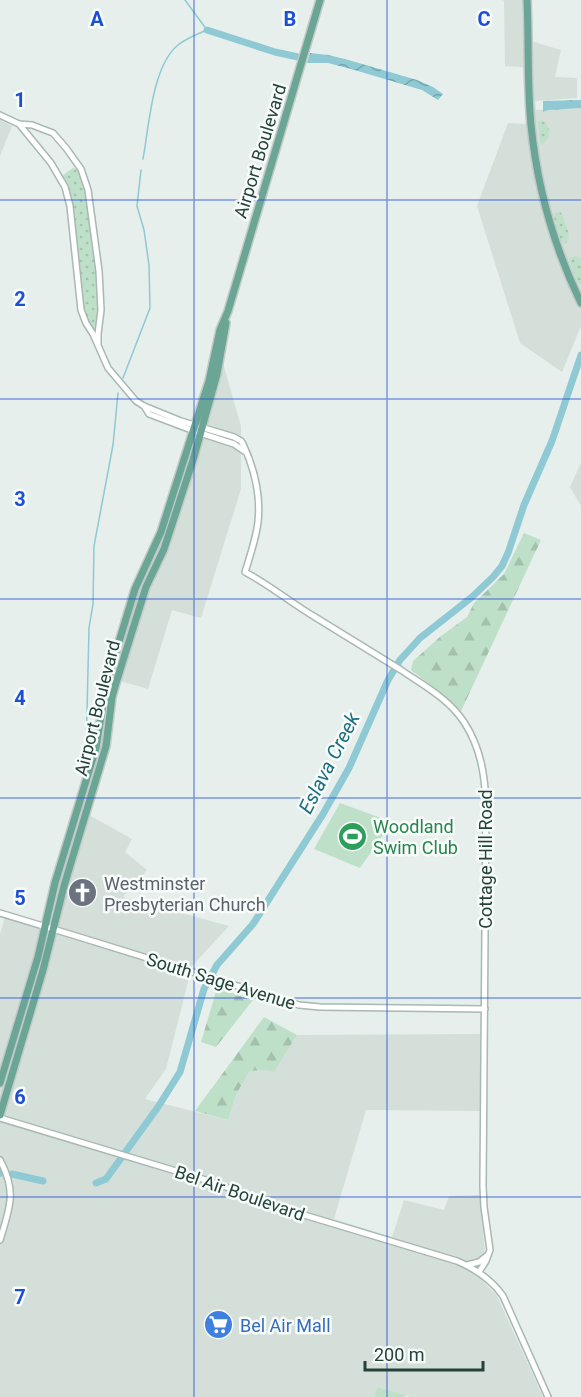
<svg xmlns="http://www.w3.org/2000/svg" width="581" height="1397" viewBox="0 0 581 1397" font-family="Roboto,sans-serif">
<defs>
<pattern id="grass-dots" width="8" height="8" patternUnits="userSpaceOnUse" patternTransform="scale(1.5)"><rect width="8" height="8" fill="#bfe0c8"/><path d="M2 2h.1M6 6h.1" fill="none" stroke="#a4c1ad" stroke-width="1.8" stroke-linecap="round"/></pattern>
<pattern id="forest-firs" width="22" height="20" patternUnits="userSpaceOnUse" patternTransform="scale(1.5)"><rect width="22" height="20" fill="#bfe0c8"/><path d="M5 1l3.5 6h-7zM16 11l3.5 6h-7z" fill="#a4c1ad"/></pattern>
<pattern id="water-waves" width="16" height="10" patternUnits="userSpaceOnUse" patternTransform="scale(1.5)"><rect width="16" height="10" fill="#8ec9d4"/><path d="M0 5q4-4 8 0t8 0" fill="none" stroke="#74a5ad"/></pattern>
</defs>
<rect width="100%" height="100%" fill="#e6efeb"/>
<path fill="#d4dfda" d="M502 0H530L531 41 561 50 555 77 577 78V98L535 101 536 110 581 108V326L562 372 520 343 477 206 508 123 526 124 523 67 505 66 504 1Z
M0 120 12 126 0 156Z
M223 363 241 426V489L201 618 172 610 148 689 120 681 151 584 168 550 206 426Z
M581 463V506L570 487Z
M89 815 132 839 125 852 147 870 123 897 229 926 192 966 166 1069 145 1099 228 1120 237 1093 250 1071 265 1070 274 1071 297 1035 480 1034V1111L366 1110 334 1219 392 1237 404 1200 444 1210 449 1196 480 1195 485 1254 479 1277 497 1296 543 1397H410L377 1387 374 1397H0V934L5 917 55 934 69 881Z"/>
<path fill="url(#grass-dots)" d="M540 120C549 123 549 128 549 137L542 145 540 143 538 122Z
M73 168 78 169 86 192 91 221 100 306 96 328 95 329 91 328 83 307 72 204 62 176Z
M560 212 562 214 569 234 568 241 565 244 561 241 554 217 555 213Z
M575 256 581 258V285L578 283 569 261V258Z"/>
<path fill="url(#forest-firs)" d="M524 533 541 540 461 711 432 686 411 670 413 661 441 636 467 617 474 603 504 574Z
M217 988 253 1000 216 1047 201 1042Z
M264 1017 297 1035 274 1072 265 1070 250 1071 237 1093 228 1120 195 1111Z
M377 1387 405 1395V1397H374Z"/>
<path fill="#bfe0c8" d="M340 803 392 822 360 868 314 849Z"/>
<path fill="url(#water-waves)" d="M310 53 328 55 345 59 417 80 433 87 443 94 438 100 422 90 351 69 328 63H307Z
M581 100V108L548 110 543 112V101Z"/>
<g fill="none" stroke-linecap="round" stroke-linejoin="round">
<path stroke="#8ec9d4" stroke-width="1.5" d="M143 159C149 127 152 66 178 45 187 38 197 34 207 30L185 0
M123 378 150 308 149 265 144 230 137 206 141 170
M86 753 89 628 93 604 94 546 113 445 118 393"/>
<path stroke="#8ec9d4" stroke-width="7" d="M207 30 275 52 298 57
M0 1172 1 1173
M12 1174 43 1181
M96 1183 106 1179 158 1107 180 1072 204 989 217 965 253 924 323 814 349 768 388 680 400 660 420 638 472 597 493 577 502 566 508 553 524 505 552 441 581 355"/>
<defs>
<path id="minor" d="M0 115 19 124 32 125 53 133 66 148 81 169 88 190 99 271 101 310 98 334V344
M19 124 51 163 65 187 70 206 81 310 86 323 93 334 108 368 136 401 144 406 181 421 234 437 241 441 243 444C254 468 261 495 258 522 256 539 250 556 245 572 270 585 291 603 315 617 344 635 372 652 401 670 423 685 449 699 464 722 481 748 485 776 486 805L483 1186 484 1207 490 1250 486 1261 479 1272
M144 406 149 414 194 431 234 444 244 451
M0 913 76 936 299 1005 320 1007 485 1009
M0 1118 209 1181 301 1214 457 1261C476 1269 491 1279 503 1296L548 1397
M0 1160C17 1192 10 1207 0 1240
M467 1265 479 1262 488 1255"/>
<path id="major" d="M527 0C529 42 527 84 531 125 537 186 554 247 581 303
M0 1083 38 957 55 883 96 748 105 691 109 675 135 589 161 532 209 381 220 330 228 311 320 0
M0 1115 43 970 64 886 106 746 112 697 116 683 146 587 164 549 193 460 217 374 226 323"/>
</defs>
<use href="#minor" stroke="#a8b8b2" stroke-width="8"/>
<use href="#major" stroke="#c2cac8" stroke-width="10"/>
<use href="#minor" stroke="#fff" stroke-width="5"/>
<use href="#major" stroke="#6aa596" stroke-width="7"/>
</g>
<path fill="none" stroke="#1d4ed8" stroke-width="1.5" stroke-opacity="0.55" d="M194 0V1397M387 0V1397M0 200H581M0 399H581M0 599H581M0 798H581M0 998H581M0 1197H581"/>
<defs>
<symbol id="stadium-disc" viewBox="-11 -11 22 22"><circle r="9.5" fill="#2e9e5b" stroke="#f7fbf9"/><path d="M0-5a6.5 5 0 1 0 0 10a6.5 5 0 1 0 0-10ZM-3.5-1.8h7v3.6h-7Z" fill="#fff"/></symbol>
<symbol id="church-disc" viewBox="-11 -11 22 22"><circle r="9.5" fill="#6b7280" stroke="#f7fbf9"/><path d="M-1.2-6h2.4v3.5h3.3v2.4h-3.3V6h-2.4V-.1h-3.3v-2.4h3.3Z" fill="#fff"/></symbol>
<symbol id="supermarket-disc" viewBox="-11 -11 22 22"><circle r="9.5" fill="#3f7fe0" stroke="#f7fbf9"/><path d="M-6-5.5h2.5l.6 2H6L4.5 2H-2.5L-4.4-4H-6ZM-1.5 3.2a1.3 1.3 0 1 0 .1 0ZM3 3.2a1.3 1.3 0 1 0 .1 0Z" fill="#fff"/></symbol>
</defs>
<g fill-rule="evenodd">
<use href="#stadium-disc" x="336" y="820" width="33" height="33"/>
<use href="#church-disc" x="66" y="876" width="33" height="33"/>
<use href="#supermarket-disc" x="202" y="1308" width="33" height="33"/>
</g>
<g text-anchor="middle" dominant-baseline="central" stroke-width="5" stroke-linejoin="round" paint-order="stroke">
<g font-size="18" fill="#24423a" stroke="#f7fbf9">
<text transform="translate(260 151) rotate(-73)">Airport Boulevard</text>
<text transform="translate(97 708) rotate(-76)">Airport Boulevard</text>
<text transform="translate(485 859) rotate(-90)">Cottage Hill Road</text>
<text transform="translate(221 981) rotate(17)">South Sage Avenue</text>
<text transform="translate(240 1193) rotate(19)">Bel Air Boulevard</text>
</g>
<g font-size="18" fill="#27864d" stroke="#f7fbf9" text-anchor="start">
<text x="373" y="826">Woodland<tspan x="373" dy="21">Swim Club</tspan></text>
</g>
<g font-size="18" fill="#5b616d" stroke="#f7fbf9" text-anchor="start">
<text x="104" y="883">Westminster<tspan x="104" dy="21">Presbyterian Church</tspan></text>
</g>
<g font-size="18" fill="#366cbe" stroke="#f7fbf9" text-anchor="start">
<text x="240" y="1325">Bel Air Mall</text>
</g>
<g font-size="20" font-style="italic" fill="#1c6f80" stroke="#f7fbf9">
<text transform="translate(329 763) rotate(-63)">Eslava Creek</text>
</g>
</g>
<g font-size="20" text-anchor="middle" font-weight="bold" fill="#1d4ed8" stroke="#f7fbf9" stroke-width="5" stroke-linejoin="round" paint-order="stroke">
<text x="97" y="26">A</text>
<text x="290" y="26">B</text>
<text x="484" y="26">C</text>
<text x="20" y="107">1</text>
<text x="20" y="306">2</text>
<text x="20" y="506">3</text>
<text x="20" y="705">4</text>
<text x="20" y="905">5</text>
<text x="20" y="1104">6</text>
<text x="20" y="1304">7</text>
</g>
<path d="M365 1361v9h118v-9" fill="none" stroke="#24423a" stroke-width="3"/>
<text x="374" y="1361" font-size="18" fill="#24423a" stroke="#f7fbf9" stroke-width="4.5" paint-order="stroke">200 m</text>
</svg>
